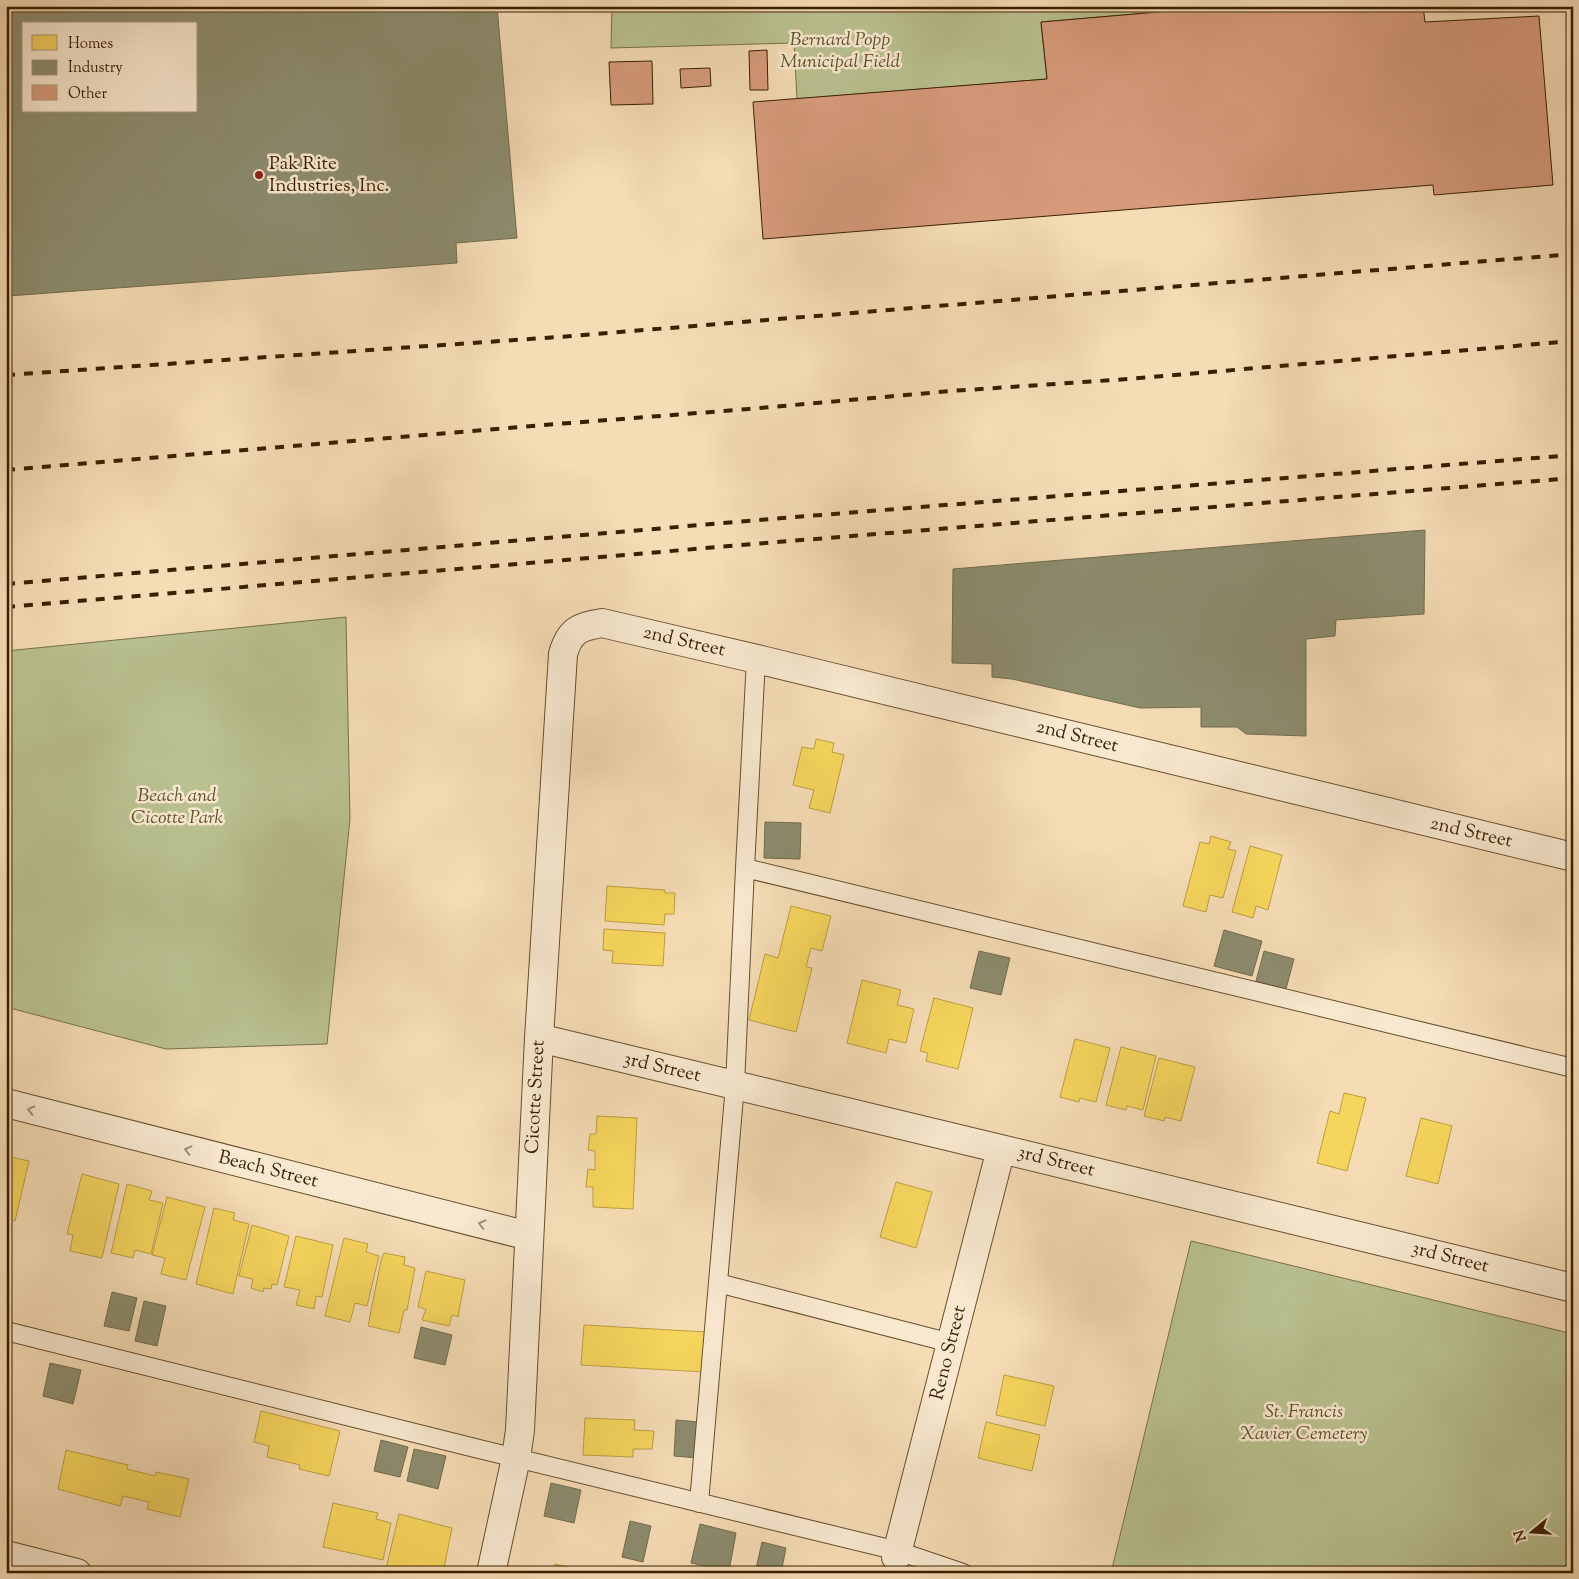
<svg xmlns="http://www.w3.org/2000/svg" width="1579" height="1579" viewBox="0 0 1579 1579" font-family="'Sorts Mill Goudy',serif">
<rect width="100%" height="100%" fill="#f5dcb5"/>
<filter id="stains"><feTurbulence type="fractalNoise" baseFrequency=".004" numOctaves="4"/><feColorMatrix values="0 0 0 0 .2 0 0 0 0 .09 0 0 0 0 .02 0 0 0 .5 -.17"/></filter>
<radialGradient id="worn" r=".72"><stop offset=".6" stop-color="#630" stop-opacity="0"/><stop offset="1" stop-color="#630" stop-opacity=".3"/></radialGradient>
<path fill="#b9c190" stroke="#797048" d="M612 6H1229L1041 22 1047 79 797 99 794 43 611 48Z
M346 617 350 819 327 1044 166 1049 6 1007V651Z
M1191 1241 1573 1334V1573H1111Z"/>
<path fill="#f6d55c" stroke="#bd9e40" d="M816 739 834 743 832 752 844 755 830 813 809 808 814 790 793 785 802 747 814 749Z
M1211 836 1231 842 1228 849 1236 851 1223 898 1210 895 1206 912 1183 906 1200 842 1209 844Z
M1250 846 1282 855 1268 910 1256 906 1253 918 1232 912Z
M607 886 665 890V893H675L674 914H665L664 925 605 921Z
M791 906 831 916 822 951 811 948 806 967 812 968 796 1032 749 1020 765 954 778 958Z
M604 929 665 933 663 966 612 963 613 951 603 950Z
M862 980 901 990 897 1005 914 1009 906 1043 889 1039 886 1053 847 1043Z
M934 998 973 1008 958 1069 926 1061 928 1053 920 1051Z
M1075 1039 1110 1048 1096 1102 1080 1098 1079 1102 1060 1097Z
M1121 1047 1156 1056 1143 1110 1127 1106 1126 1110 1106 1105Z
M1159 1058 1195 1067 1181 1121 1165 1117 1164 1121 1144 1116Z
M1344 1093 1366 1098 1347 1171 1317 1163 1330 1111 1339 1114Z
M597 1116 637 1118 633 1209 593 1207V1187H586L588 1169 595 1170V1151L588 1150 590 1134H596Z
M1421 1118 1452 1126 1438 1184 1406 1176Z
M6 1156 29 1161 15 1221 6 1219Z
M82 1174 119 1184 102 1258 70 1251 73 1235 67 1234Z
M896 1182 932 1192 916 1248 880 1237Z
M127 1184 152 1191 149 1200 163 1203 151 1254 135 1250 133 1258 111 1253Z
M167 1197 205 1207 186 1280 161 1274 165 1258 152 1255Z
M214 1208 235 1213 233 1220 249 1224 233 1294 196 1284Z
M252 1225 289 1236 277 1285 272 1284 271 1289 264 1288 263 1292 251 1288 253 1279 239 1276Z
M296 1236 333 1245 322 1297 316 1296 314 1309 296 1305 300 1290 284 1287Z
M344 1238 368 1244 366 1252 379 1256 367 1306 355 1303 350 1322 325 1316Z
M384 1253 405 1257 404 1265 415 1268 407 1310H404L399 1333 368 1326 381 1261Z
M426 1271 465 1280 458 1317 452 1315 449 1326 422 1320 426 1309 418 1307Z
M584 1325 706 1332 704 1372 581 1365Z
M1004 1375 1054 1386 1045 1426 996 1415Z
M261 1411 340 1431 329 1476 299 1469 300 1465 267 1457 269 1446 254 1442Z
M585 1418 635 1420 634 1430 654 1431 652 1449H633V1457L583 1455Z
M986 1422 1040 1435 1032 1471 978 1458Z
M66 1450 128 1465 127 1469 155 1476 156 1472 189 1479 180 1517 147 1509 149 1502 123 1496 120 1506 58 1489Z
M333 1503 378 1513 376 1519 391 1523 383 1560 323 1547Z
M399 1514 452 1528 443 1573H436L412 1567 411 1573H403L386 1569Z
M555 1564 593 1573H553Z"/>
<path fill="#8c8c6e" stroke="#736b4d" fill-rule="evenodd" d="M6 6H497L517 238 456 243 457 263 8 296 6 277ZM24 24H196V111H24Z
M1425 530 1424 614 1336 620 1335 636 1306 639V736L1246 734 1237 727H1201V707L1140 708 1012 679 992 677V664L952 663 953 569Z
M765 822 801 823 800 859 764 858Z
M1224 930 1262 941 1252 976 1214 966Z
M979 951 1010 958 1001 995 970 988Z
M1264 951 1294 959 1286 989 1256 981Z
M112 1292 137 1298 129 1331 104 1326Z
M144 1301 166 1306 157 1346 135 1341Z
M421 1327 452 1335 445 1365 414 1358Z
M50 1363 81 1370 73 1404 43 1396Z
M676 1420 700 1422 698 1458 674 1456Z
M381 1440 408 1447 400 1477 374 1471Z
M414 1449 446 1456 438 1489 407 1481Z
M551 1483 581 1490 574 1523 544 1516Z
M630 1521 651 1526 643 1562 622 1557Z
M700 1524 736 1533 729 1571 691 1563Z
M762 1542 786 1548 781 1573H755Z
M895 1567 919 1573H893Z"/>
<path fill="#d79b7b" stroke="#391f00" d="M1229 6H1423L1425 22 1539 16 1553 185 1434 195 1433 185 763 239 753 102 1047 79 1041 22Z
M767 50 768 90H750L749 51Z
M652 61 653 104 611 105 609 62Z
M710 68 711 86 681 88 680 69Z"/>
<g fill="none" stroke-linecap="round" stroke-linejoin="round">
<defs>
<path id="service" d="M756 659 745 868 1573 1068
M718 1283 951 1343
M6 1331 479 1449 898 1551 963 1573
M699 1503 735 1085 745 868"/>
<path id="minor" d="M539 1038 1001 1149 1573 1288
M6 1103 529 1236
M6 1555 77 1573
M896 1557 1001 1149
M491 1573 516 1458 520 1430 539 1038 563 654C570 630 579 627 602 623L761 660 1573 857"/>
</defs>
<use href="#service" stroke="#684e2d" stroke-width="20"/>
<use href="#minor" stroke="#684e2d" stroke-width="30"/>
<use href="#service" stroke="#f8e8cf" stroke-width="18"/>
<use href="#minor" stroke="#f8e8cf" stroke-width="28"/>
<path stroke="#391f00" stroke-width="4" stroke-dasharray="9 9" stroke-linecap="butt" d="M6 375 559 337 1573 254
M6 470 557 424 749 409 951 391 1128 379 1573 341
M6 584 783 518 1573 455
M6 607 790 541 1573 478"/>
</g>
<defs><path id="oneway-chevron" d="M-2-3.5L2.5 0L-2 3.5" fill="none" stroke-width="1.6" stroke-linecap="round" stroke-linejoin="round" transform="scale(1.25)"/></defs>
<g stroke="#a28e72">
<use href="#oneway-chevron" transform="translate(31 1110) rotate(-166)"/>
<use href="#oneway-chevron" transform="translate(188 1150) rotate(-166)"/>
<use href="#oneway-chevron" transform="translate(482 1224) rotate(-166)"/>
</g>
<circle fill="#8f2418" stroke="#f8e8cf" stroke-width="2" cx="259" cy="175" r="5"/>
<g text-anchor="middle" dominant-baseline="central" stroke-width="5" stroke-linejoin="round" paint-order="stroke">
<g font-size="19" font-style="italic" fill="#5f502b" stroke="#f8e8cf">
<text x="840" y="40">Bernard Popp<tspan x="840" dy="22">Municipal Field</tspan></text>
<text x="177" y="796">Beach and<tspan x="177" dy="22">Cicotte Park</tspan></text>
<text x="1304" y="1412">St. Francis<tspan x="1304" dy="22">Xavier Cemetery</tspan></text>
</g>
<g font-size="19" fill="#391f00" stroke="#f8e8cf" text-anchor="start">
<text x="269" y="164">Pak Rite<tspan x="269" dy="22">Industries, Inc.</tspan></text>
</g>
<g font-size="19" fill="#391f00" stroke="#f8e8cf">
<text transform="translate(684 642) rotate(13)">2nd Street</text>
<text transform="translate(1077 737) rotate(14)">2nd Street</text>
<text transform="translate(1471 833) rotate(13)">2nd Street</text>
<text transform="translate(662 1068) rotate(13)">3rd Street</text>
<text transform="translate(536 1097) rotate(-87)">Cicotte Street</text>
<text transform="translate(1056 1162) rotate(14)">3rd Street</text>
<text transform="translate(268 1170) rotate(14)">Beach Street</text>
<text transform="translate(1450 1258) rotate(14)">3rd Street</text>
<text transform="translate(949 1353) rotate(-76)">Reno Street</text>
</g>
</g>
<rect width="1579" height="1579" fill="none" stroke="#f5dcb5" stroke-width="25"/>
<rect x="8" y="8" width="1564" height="1564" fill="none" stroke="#391f00" stroke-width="2.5"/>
<rect x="12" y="12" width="1554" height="1554" fill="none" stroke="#391f00"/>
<rect x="22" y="22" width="175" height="90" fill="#f8e8cf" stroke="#ac987c"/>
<rect x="32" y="35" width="25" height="15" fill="#f6d55c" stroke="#ac987c"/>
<text x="68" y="48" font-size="15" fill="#391f00">Homes</text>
<rect x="32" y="60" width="25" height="15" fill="#8c8c6e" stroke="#ac987c"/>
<text x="68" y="72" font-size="15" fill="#391f00">Industry</text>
<rect x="32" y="85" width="25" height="15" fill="#d79b7b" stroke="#ac987c"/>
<text x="68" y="98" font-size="15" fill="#391f00">Other</text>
<g transform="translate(1532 1532) rotate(252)" stroke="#f8e8cf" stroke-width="4" paint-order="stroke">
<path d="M0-4L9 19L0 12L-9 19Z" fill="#391f00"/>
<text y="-8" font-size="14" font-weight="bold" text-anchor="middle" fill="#391f00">N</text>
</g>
<rect width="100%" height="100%" filter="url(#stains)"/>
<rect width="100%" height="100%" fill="url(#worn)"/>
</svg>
